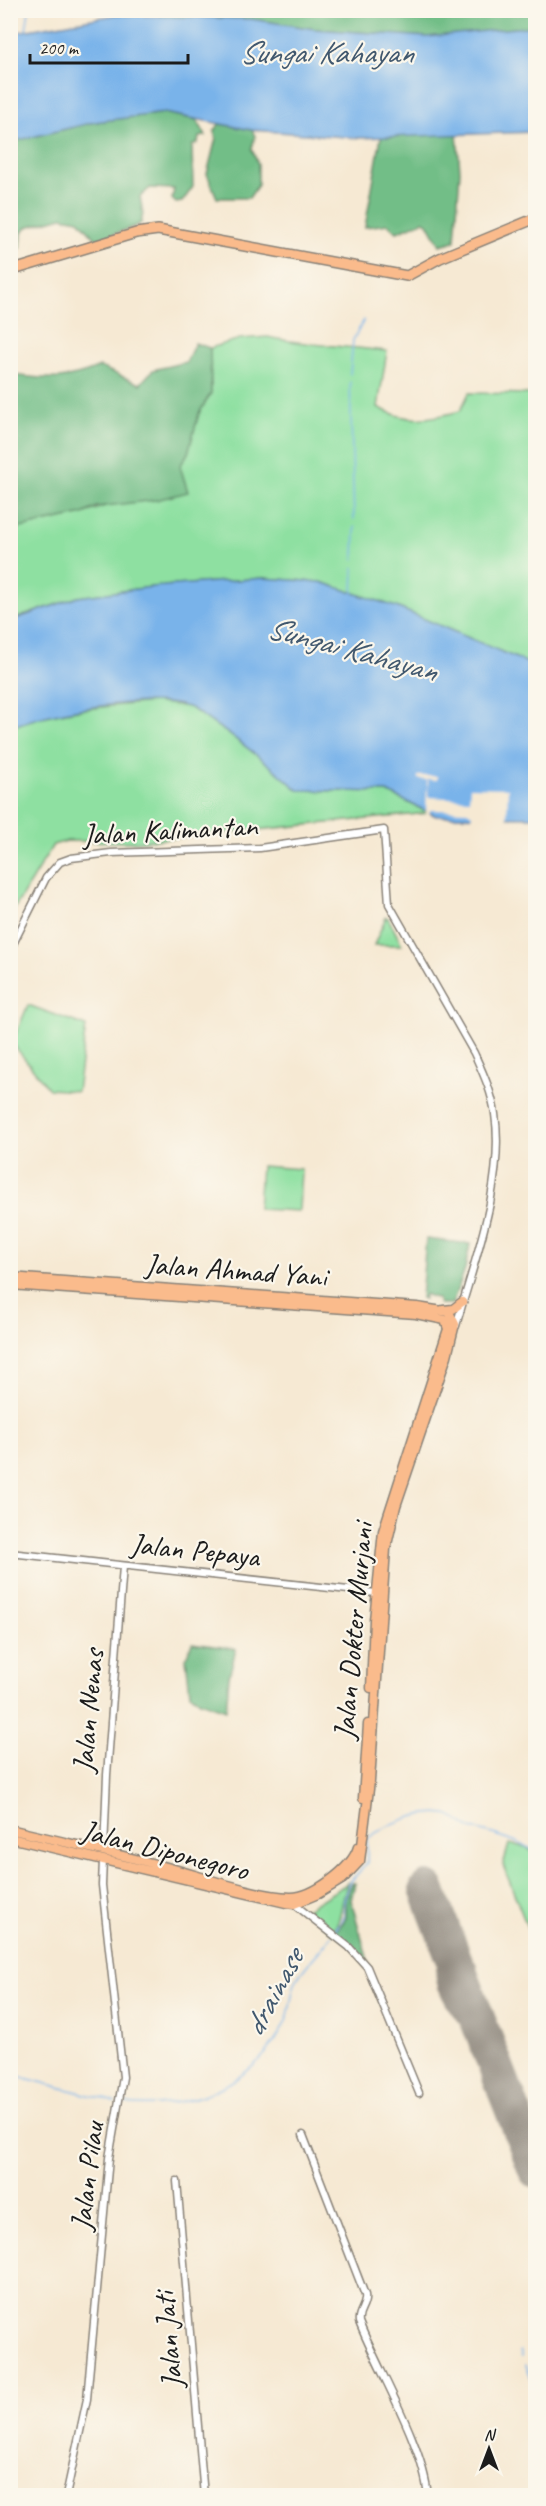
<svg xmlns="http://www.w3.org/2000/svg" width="546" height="2506" viewBox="0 0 546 2506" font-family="Caveat,sans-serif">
<rect width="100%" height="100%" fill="#fbf7ec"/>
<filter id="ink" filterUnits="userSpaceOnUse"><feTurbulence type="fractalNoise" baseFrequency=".0167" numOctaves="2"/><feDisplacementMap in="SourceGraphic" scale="12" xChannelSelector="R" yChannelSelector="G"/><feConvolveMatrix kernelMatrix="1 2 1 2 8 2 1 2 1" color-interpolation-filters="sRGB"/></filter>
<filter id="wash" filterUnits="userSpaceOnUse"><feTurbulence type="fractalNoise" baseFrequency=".008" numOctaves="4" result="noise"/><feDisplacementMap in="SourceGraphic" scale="24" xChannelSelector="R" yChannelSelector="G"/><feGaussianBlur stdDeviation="1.35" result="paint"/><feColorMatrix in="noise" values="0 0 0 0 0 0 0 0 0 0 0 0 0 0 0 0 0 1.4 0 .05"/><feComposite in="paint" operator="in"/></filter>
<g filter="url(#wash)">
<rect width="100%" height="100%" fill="#f6e9d3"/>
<path fill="#8ee0a1" stroke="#557e5e" stroke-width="1.5" d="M268 337C307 346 348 346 387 351L378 407C407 424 429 419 460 411L469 393 535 394V666L396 607 321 582 263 578 151 587 78 597 11 620 10 530 83 514 111 504 180 466 188 453 199 413 211 393 210 348 240 339Z
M154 702 189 707 253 749 298 790 387 792 429 813 134 842 67 841 53 845 11 914V727C55 709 106 707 154 702Z
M386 917 388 918 402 945H374Z
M28 1005 86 1026 77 1091 49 1089 12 1043Z
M261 1166 301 1169 299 1211 258 1209Z
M509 1844 526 1847 535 1854V1947L503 1865Z
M348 1883C339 1903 345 1913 332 1933L306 1909Z"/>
<path fill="#72be87" stroke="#476d52" stroke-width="1.5" d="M535 10 536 26 428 37 315 29 251 19 160 17 159 11Z
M164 113 197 120 206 136 199 137 198 143 192 146 193 187 182 202 176 203 172 199 174 189 150 188 140 197 143 213 141 223 136 226 97 240 79 220 62 217 27 227 22 232 21 248 15 247 11 236 10 142 95 122Z
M219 124 252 130 255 136 252 149 258 164V185L249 198H217L207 174 216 138 214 132Z
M457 133 460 171 455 241 440 245 428 223 423 221 397 232 388 224 365 227 381 137Z
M195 343 210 348 211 393 199 413 188 453 180 466 188 492 156 500 97 507 83 514 11 530V371L14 375C49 380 67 381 100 367L140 384 153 370 186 362Z
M426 1239 470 1244 465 1269 452 1304H439L438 1299 425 1294 424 1299 421 1298Z
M192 1643 236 1649 229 1677 226 1710 200 1701 190 1693 186 1658Z
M352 1883H355L351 1900 368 1961 335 1933 346 1918V1898Z"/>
<path fill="#79b3ea" stroke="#4a6883" stroke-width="1.5" d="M115 15 251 19 315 29 427 37 535 26V132L358 138 252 130 164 113 95 122 11 142V33Z
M263 578 321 582 396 607 535 666V817L436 816 387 792 298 790C269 764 243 743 211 722 204 717 196 710 188 707 147 694 50 711 11 727L10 621 78 597 151 587Z"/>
<path fill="#f6e9d3" d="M418 776H437V780L428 779V797L469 799 470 787 508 788 507 819 472 818V814L467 811 430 810 429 816 426 815 427 780 418 779Z"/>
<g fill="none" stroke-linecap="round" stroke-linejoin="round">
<path stroke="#79b3ea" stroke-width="1.5" d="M26 30 29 10
M350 374 353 340 364 320
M350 382 354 519
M354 559 355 527
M353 594 354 568
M334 1932 344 1917V1899L350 1882 367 1863V1839C387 1824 420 1810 446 1814 456 1816 461 1825 470 1828 493 1834 515 1839 536 1852
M10 2074 115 2102
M120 2103C183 2114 257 2084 285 2023 292 2010 290 1992 297 1979 306 1964 321 1951 331 1936
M520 2351 522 2357
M525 2365 536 2393
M536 2466 529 2468 536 2486"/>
<path stroke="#898278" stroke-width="14" d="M465 1988 472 1977 470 1966 462 1959 450 1962 443 1969C437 1992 475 2031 489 2050"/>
<path stroke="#898278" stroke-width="36" d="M427 1889 536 2170"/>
</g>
</g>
<g filter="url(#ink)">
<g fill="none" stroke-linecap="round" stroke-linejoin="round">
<defs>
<path id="minor" d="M10 950 46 878 60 862 71 858 111 853 260 848 384 830 389 904 474 1053C483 1073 492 1092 495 1114 505 1181 474 1262 456 1326
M10 1553 376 1593
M104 1851 107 1775 123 1566
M294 1904 349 1947 367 1967 419 2093
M303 2135 365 2295C367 2307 357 2311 359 2322 379 2372 423 2444 428 2496
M177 2181 204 2496
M66 2496 87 2399 109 2158 123 2077 102 1885 103 1860"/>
<path id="major" d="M10 1277 417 1307 449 1312 455 1324 447 1356 396 1506 386 1549 370 1781 360 1861 343 1879 318 1894 294 1904 286 1903 10 1838
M10 1285 416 1314 445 1320 448 1329 383 1531 374 1620 371 1688
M443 1310 453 1309 462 1302
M363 1798 368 1724
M10 1829C62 1842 115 1853 167 1867 201 1876 258 1897 291 1897 313 1897 352 1868 358 1847"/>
<path id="highway" d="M10 271 136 233 158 230 407 276 440 258 536 218"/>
</defs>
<use href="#minor" stroke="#898278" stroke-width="9"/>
<use href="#major" stroke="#898278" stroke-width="11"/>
<use href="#highway" stroke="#898278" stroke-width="12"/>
<use href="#minor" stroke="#fff" stroke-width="6"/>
<use href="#major" stroke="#fabb8c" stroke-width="8"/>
<use href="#highway" stroke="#fabb8c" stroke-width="9"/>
</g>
</g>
<g text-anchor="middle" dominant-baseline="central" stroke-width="4.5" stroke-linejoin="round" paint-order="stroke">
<g font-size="30" fill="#1c1c1c" stroke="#fbf7ec">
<text transform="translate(170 830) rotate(-3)">Jalan Kalimantan</text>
<text transform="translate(236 1270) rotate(4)">Jalan Ahmad Yani</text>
<text transform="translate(195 1550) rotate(6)">Jalan Pepaya</text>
<text transform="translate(353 1631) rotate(-85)">Jalan Dokter Murjani</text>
<text transform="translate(88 1711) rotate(-85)">Jalan Nenas</text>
<text transform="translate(165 1850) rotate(14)">Jalan Diponegoro</text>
<text transform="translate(87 2176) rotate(-83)">Jalan Pilau</text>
<text transform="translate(168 2340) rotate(-95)">Jalan Jati</text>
</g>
<g font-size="32" font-style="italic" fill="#41586e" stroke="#fbf7ec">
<text x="326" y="52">Sungai Kahayan</text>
<text transform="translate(352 649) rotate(15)">Sungai Kahayan</text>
<text transform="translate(273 1993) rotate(-62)">drainase</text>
</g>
</g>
<rect width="546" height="2506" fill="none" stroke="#fbf7ec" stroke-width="36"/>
<g transform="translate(489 2449)" stroke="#fbf7ec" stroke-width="4.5" paint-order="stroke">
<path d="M0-4.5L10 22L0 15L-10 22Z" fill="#1c1c1c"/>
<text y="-9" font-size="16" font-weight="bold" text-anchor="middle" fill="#1c1c1c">N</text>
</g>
<path d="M30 54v9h158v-9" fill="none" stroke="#1c1c1c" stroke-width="3"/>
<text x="39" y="54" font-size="18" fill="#1c1c1c" stroke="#fbf7ec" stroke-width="4.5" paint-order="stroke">200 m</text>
</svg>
